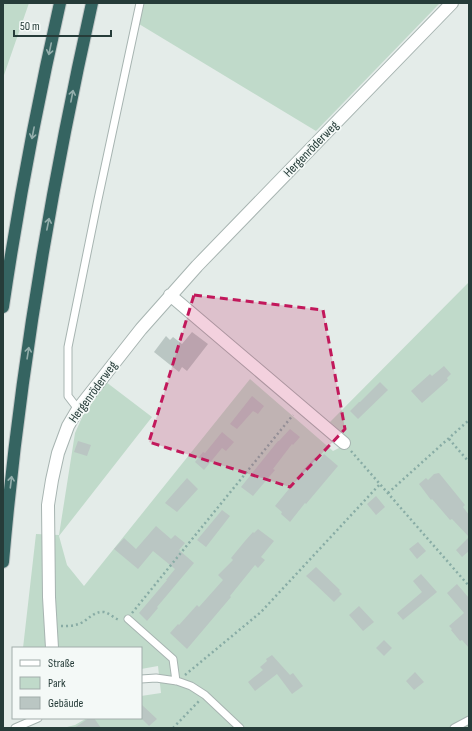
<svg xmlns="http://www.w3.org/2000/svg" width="472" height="731" viewBox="0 0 472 731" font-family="'Sofia Sans Condensed',sans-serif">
<rect width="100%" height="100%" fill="#e4ece9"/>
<path fill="#c0daca" d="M3 3H29L3 78Z
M144 3H440L316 131 139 24Z
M469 282V728H63L75 725 87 718H141V696L161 693 158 666 141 669V648H23L36 534 59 535 75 433 88 404 106 382 152 417 59 536 67 565 84 586 250 379 333 451 341 447 343 448 350 440 330 422Z"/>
<path fill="#bac6c3" d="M192 332 208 344 187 371 182 367 179 372 154 352 166 336 170 340 173 337 182 344Z
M444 366 451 374 447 378 448 380 422 403 411 391 430 374 432 376Z
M380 382 388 390 358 419 350 411 359 402H360Z
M252 396 264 406 258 414 253 411 237 429 230 424Z
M290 429 300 437 293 445 292 444 273 469 275 470 253 496 241 487 278 441H279Z
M222 432 234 442 226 451 222 448 204 470 195 462 203 452 205 453Z
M78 441 91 445 87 456 74 452Z
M324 454 338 466 306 504 305 503 290 522 281 514 282 512 275 506 302 473 301 472 315 457 319 461Z
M439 473 465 505 463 507 469 515V537L452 519 450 520 432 499 431 500 419 484 426 478 428 480 434 474Z
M187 478 198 489 177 512 165 503Z
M376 496 385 507 376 515 367 504Z
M222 510 230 516 206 547 197 540Z
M156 526 171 539 175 535 185 543 179 550 194 563 157 607 158 608 147 621 139 613 167 580H166L175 569 153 551 138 569 114 549 124 538 136 549Z
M258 529 274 541 261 557 265 560 258 568 255 565 230 596 231 597 187 649 170 633 178 624 179 625 197 605 199 607 223 580 218 575 233 560 231 558 245 541 253 532 254 533Z
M469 537V551L462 557 456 550Z
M418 542 426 551 417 559 409 549Z
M316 567 340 590 339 591 342 594 334 602 315 584 306 576Z
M421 574 437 592 403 620 397 613 422 592 413 581Z
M457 584 469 598V648L462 640 460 641 451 630 452 629 449 626 464 613 447 593Z
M359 606 374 622 363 631 349 615Z
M384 640 392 648 384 656 376 648Z
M272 655 290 675 293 673 303 686 292 694 277 674 255 691 248 682 263 670 260 667 267 661 266 659Z
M415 672 424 682 414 690 406 681Z
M141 704 157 719 149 726 141 718Z
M89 718H94L101 728H74Z"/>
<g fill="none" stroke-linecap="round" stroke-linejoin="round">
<defs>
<path id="lane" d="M78 409 68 396V347L97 204 140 3
M128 619 173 659 176 681
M141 679 156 678 177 681 191 686 205 695 240 728
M15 728 38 718
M454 728 469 720"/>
<path id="street" d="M170 295 344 443
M52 648 49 597 48 505 52 480 58 453 68 426 78 409 141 329 197 266 452 3"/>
<path id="highway" d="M3 307C18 205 37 104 60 3
M3 562C19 374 51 187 92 3"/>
</defs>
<use href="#lane" stroke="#a7b4b1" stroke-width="9"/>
<use href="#street" stroke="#a7b4b1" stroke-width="14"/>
<use href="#highway" stroke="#c2c8c8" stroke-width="14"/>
<path stroke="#88aca5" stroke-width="2.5" stroke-dasharray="2 3" stroke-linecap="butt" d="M449 439 469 462
M351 451 469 586
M388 493 469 420
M132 613 293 415
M61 626C68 626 75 626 81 623 89 619 94 611 104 612 109 613 114 618 119 620
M185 675 261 612 380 484
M173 728 199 701"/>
<use href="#lane" stroke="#fff" stroke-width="7"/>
<use href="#street" stroke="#fff" stroke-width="12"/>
<use href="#highway" stroke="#356461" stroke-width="12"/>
</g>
<defs><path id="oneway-shaft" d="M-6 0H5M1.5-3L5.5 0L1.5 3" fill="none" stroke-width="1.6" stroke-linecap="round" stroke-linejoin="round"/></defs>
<g stroke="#94aeac">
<use href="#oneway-shaft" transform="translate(50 49) rotate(102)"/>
<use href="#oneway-shaft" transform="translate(72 96) rotate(-79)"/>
<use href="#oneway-shaft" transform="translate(33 133) rotate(101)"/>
<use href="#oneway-shaft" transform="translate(48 224) rotate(-79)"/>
<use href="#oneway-shaft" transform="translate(28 353) rotate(-81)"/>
<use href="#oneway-shaft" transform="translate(11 482) rotate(-83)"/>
</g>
<path fill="#c2185b" fill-opacity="0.2" stroke="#c2185b" stroke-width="3" stroke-dasharray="8 5" stroke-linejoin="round" d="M194 295 323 310 345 429 290 487 149 442Z"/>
<g text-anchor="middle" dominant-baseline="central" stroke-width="3.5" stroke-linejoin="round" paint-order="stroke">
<g font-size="13" fill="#263c39" stroke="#f4f9f7">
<text transform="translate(311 149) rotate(-46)">Hergenröderweg</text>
<text transform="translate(93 392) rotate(-54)">Hergenröderweg</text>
</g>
</g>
<rect width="472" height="731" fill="none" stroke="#263c39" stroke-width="8"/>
<rect x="12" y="647" width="130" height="72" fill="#f4f9f7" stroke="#a2adab"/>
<rect x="20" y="660" width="20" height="6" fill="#ffffff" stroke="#a2adab"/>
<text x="48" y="667" font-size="12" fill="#263c39">Straße</text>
<rect x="20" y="677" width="20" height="12" fill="#c0daca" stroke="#a2adab"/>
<text x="48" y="687" font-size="12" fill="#263c39">Park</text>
<rect x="20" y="697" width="20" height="12" fill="#bac6c3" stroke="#a2adab"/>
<text x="48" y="707" font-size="12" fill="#263c39">Gebäude</text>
<path d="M14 30v6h97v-6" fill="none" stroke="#263c39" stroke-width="2"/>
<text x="20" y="30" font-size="12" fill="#263c39" stroke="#f4f9f7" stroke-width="3" paint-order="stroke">50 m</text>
</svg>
